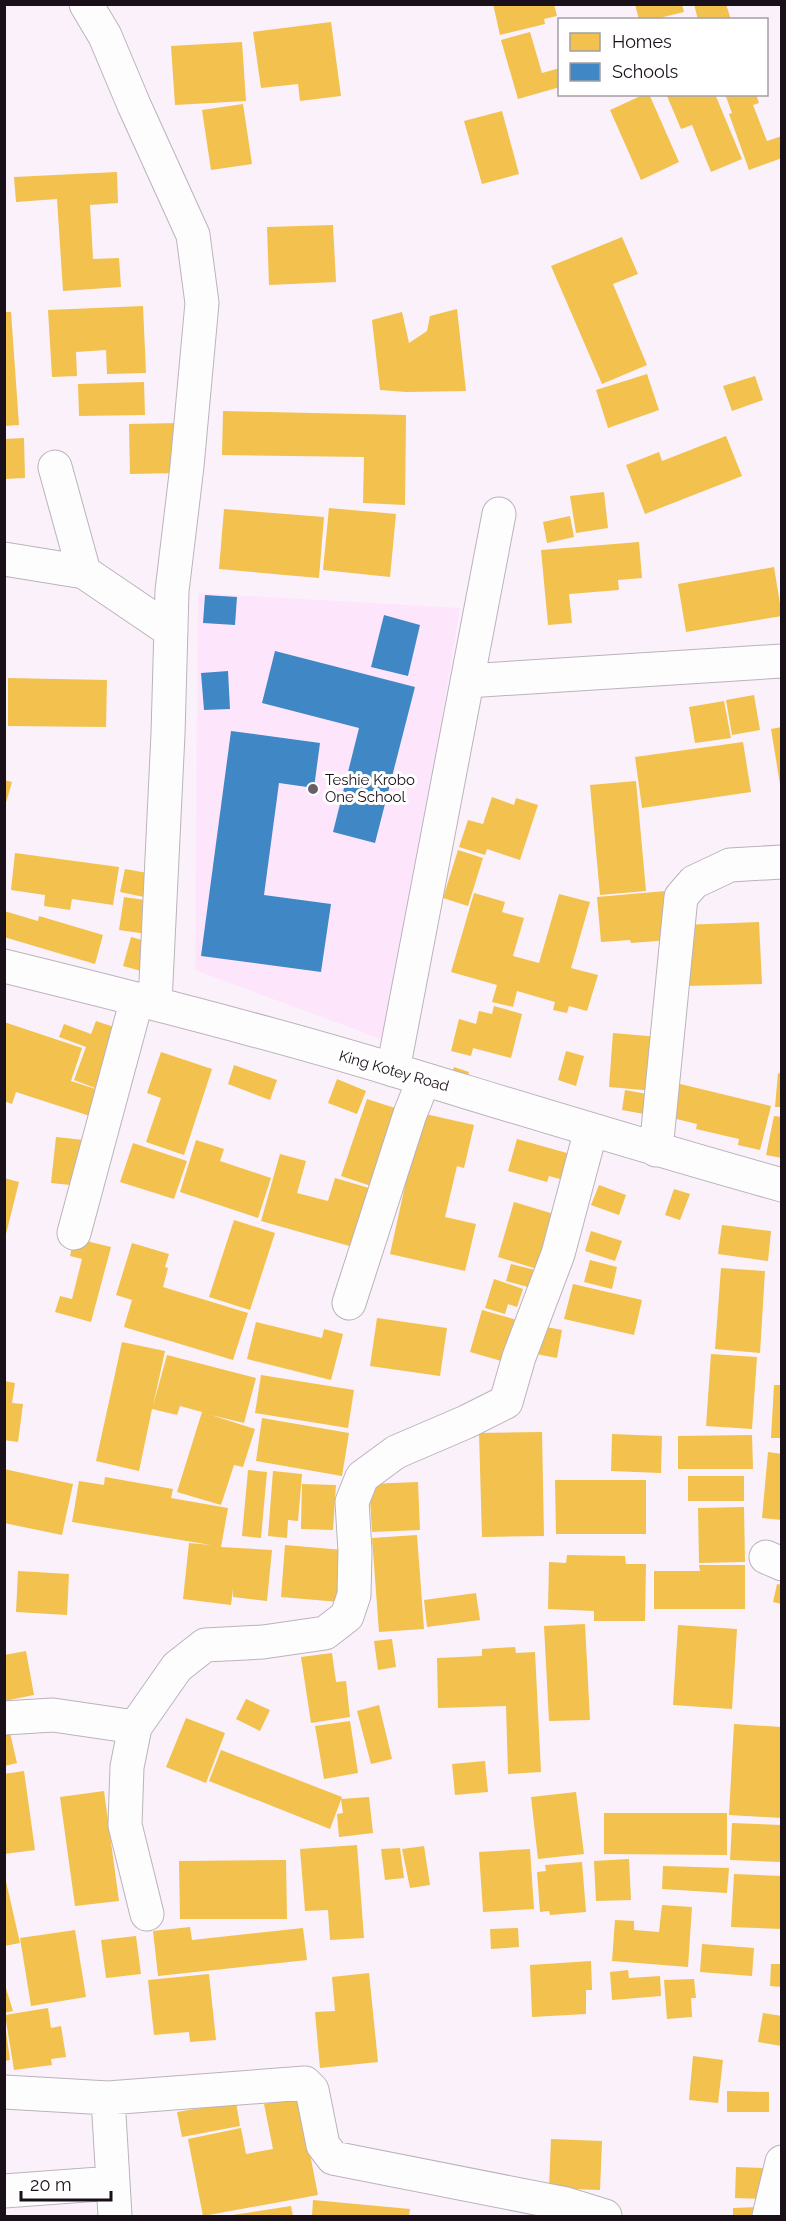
<svg xmlns="http://www.w3.org/2000/svg" width="786" height="2221" viewBox="0 0 786 2221" font-family="Raleway,sans-serif">
<rect width="100%" height="100%" fill="#faf1fa"/>
<path fill="#fde6fc" d="M198 593 460 608 389 1042 195 970Z"/>
<path fill="#f2c14e" d="M493 4H554L557 16 544 19 545 24 500 35Z
M635 4H682L684 12 651 20H639Z
M694 4H726L731 20H698Z
M331 22 341 96 300 101 298 84 261 88 253 32Z
M530 32 542 73 560 68V87L518 99 501 40Z
M242 42 246 101 175 105 171 46Z
M645 94H649L679 162 641 180 610 110Z
M670 94H715L742 159 711 172 692 125 681 129 667 96Z
M725 94H756L759 103 753 105 767 141 782 136V158L749 170 729 114 732 113Z
M243 104 252 164 211 170 202 110Z
M502 111 519 174 482 184 464 121Z
M117 172 118 203 90 205 93 259 119 258 121 287 63 291 57 199 16 202 14 177Z
M333 225 336 282 269 285 267 227Z
M622 237 638 274 613 284 647 365 602 384 551 266Z
M143 306 146 373 107 374 106 350 76 352 77 376 52 377 48 310Z
M457 309 466 391 406 392 380 390 372 320 402 312 409 343 427 331 430 316Z
M4 312H11L19 425 4 426Z
M647 374 659 410 608 428 596 390Z
M755 376 763 400 732 411 723 386Z
M144 382 145 415 79 416 78 384Z
M223 411 406 415 405 505 363 503 364 457 222 455Z
M178 423 179 473 130 474 129 424Z
M726 436 742 476 645 514 626 465 659 452 662 461Z
M24 438 25 478 4 479V439Z
M604 492 608 528 576 533 570 496Z
M329 508 396 514 390 577 323 570Z
M224 509 324 517 319 578 219 569Z
M570 516 574 537 547 543 543 522Z
M639 542 642 578 618 580 619 590 569 594 572 623 548 625 541 550Z
M774 567 782 616 686 632 678 584Z
M8 678 107 680 106 727 8 726Z
M754 695 760 730 732 735 726 700Z
M724 701 731 738 695 743 689 707Z
M782 727V784H780L771 729Z
M743 742 751 792 642 808 635 757Z
M4 780 12 782 5 806H4Z
M636 781 646 891 600 895 590 785Z
M492 797 514 805 516 798 538 805 520 860 487 849 485 855 459 847 468 820 483 824Z
M458 850 483 858 468 906 443 898Z
M15 853 119 867 113 905 72 899 70 910 44 906 45 895 11 890Z
M125 869 153 874 149 898 120 892Z
M666 891 670 940 631 943 630 940 601 942 597 897Z
M474 893 505 902 502 912 524 918 513 956 539 963 559 894 590 902 571 968 598 975 587 1011 569 1006 567 1013 553 1010 555 1002 517 991 513 1007 492 1002 497 985 451 972Z
M124 897 152 901 147 934 119 930Z
M4 911 38 921 39 916 103 935 95 964 4 937Z
M759 922 762 984 685 986 682 925Z
M131 937 153 943 145 972 123 966Z
M494 1006 522 1014 511 1058 473 1048 471 1056 451 1051 459 1019 476 1024 479 1011 492 1014Z
M96 1021 117 1028 95 1088 74 1080 86 1047 59 1037 64 1024 91 1034Z
M4 1022 82 1048 71 1081 105 1092 96 1118 16 1092 12 1104 4 1101Z
M613 1033 659 1037 654 1091 609 1087Z
M566 1051 584 1056 576 1086 558 1080Z
M161 1052 212 1069 184 1155 146 1142 161 1098 147 1093Z
M234 1065 277 1080 270 1100 228 1084Z
M454 1067 469 1072 466 1083 450 1078Z
M778 1073 782 1074V1107H775Z
M337 1079 366 1091 357 1114 328 1103Z
M672 1082 771 1106 760 1150 738 1145 739 1139 696 1129 697 1124 664 1116Z
M625 1090 647 1094 644 1114 622 1110Z
M367 1099 398 1109 371 1186 341 1176Z
M421 1113 474 1125 464 1168 457 1166 445 1217 476 1224 465 1271 390 1254Z
M774 1116 782 1117V1158L766 1155Z
M56 1137 93 1141 89 1187 51 1183Z
M517 1139 574 1155 567 1181 549 1176 547 1182 508 1171Z
M196 1140 224 1149 220 1161 271 1178 258 1218 180 1192Z
M133 1143 187 1161 174 1199 120 1182Z
M280 1154 306 1161 297 1193 328 1201 335 1178 369 1188 353 1247 261 1221Z
M4 1178 19 1182 5 1238H4Z
M599 1185 626 1195 619 1215 591 1205Z
M674 1189 690 1194 680 1220 665 1215Z
M514 1202 554 1214 537 1269 498 1257Z
M234 1220 275 1233 250 1310 209 1297Z
M722 1225 771 1231 768 1261 718 1254Z
M591 1231 622 1241 615 1261 585 1251Z
M74 1238 111 1247 91 1322 55 1312 60 1296 72 1299 82 1259 70 1256Z
M132 1243 169 1254 165 1267 168 1268 163 1287 248 1313 233 1360 124 1327 132 1300 116 1295Z
M590 1260 617 1267 612 1289 584 1282Z
M511 1264 539 1271 535 1289 506 1281Z
M721 1268 765 1271 760 1353 715 1349Z
M494 1279 523 1289 517 1307 508 1304 505 1314 485 1308Z
M573 1284 642 1300 634 1335 564 1319Z
M482 1310 517 1320 505 1362 470 1352Z
M377 1318 447 1328 440 1376 370 1366Z
M256 1322 322 1338 324 1329 343 1334 331 1380 247 1359Z
M541 1326 562 1330 557 1358 536 1354Z
M122 1342 165 1351 153 1406 167 1355 256 1378 244 1423 211 1415 255 1429 243 1467 234 1465 221 1505 177 1492 202 1412 180 1406 177 1415 152 1409 139 1471 96 1461Z
M711 1354 757 1357 752 1429 706 1426Z
M261 1375 354 1390 348 1428 255 1413Z
M4 1381 15 1383 12 1403 23 1404 18 1442 4 1440Z
M774 1385H782V1438H771Z
M262 1418 349 1433 342 1476 256 1461Z
M542 1432 544 1536 482 1537 479 1433Z
M612 1434 662 1436 661 1473 611 1471Z
M752 1435 753 1469H678V1436Z
M768 1452 782 1454V1520L762 1518Z
M4 1469 73 1484 62 1535 4 1523Z
M248 1470 267 1472 261 1538 242 1536Z
M273 1471 302 1474 298 1521 288 1520 287 1538 268 1536Z
M688 1476H744V1501H688Z
M105 1477 173 1489 171 1498 228 1508 221 1547 272 1550 267 1601 233 1597V1589L231 1605 183 1599 189 1543 211 1545 72 1522 79 1481 104 1485Z
M555 1480H646V1534H556Z
M418 1482 420 1530 372 1532 369 1484Z
M302 1484 336 1485 333 1530 301 1529Z
M744 1507 745 1562 699 1563 698 1508Z
M417 1535 424 1629 379 1632 372 1538Z
M285 1545 343 1550 339 1602 281 1597Z
M567 1555 625 1556 626 1564H646L645 1621H594V1611L548 1609 549 1562 566 1563Z
M699 1565H745V1609H654V1571H700Z
M18 1571 69 1574 67 1615 16 1612Z
M777 1584 782 1585V1604L773 1602Z
M476 1593 480 1620 427 1627 424 1600Z
M585 1624 590 1720 549 1721 544 1626Z
M678 1625 737 1629 732 1709 673 1705Z
M392 1639 396 1667 378 1670 374 1641Z
M515 1647 516 1653 535 1652 541 1772 508 1774 506 1706 438 1708 437 1658 482 1656V1649Z
M26 1651 34 1695 4 1701V1655Z
M332 1653 336 1682 346 1681 350 1717 311 1723 301 1657Z
M246 1699 270 1710 260 1731 236 1719Z
M379 1705 392 1759 371 1764 357 1711Z
M186 1718 225 1733 206 1783 166 1767Z
M350 1721 358 1773 324 1779 315 1726Z
M734 1724 782 1727V1818L729 1815Z
M10 1733 17 1763 4 1766V1734Z
M221 1750 342 1797 330 1829 209 1781Z
M485 1761 488 1792 455 1795 452 1764Z
M24 1771 35 1850 4 1854V1774Z
M104 1791 119 1901 75 1906 60 1797Z
M576 1792 584 1854 538 1859 531 1797Z
M369 1797 373 1833 339 1837 337 1814 343 1813 341 1799Z
M604 1813H727V1855L604 1854Z
M732 1823 782 1825V1862L730 1860Z
M357 1845 364 1938 330 1940 328 1910 305 1911 300 1849Z
M424 1846 430 1885 410 1888 402 1849Z
M400 1848 404 1878 385 1880 381 1849Z
M530 1849 534 1909 483 1912 479 1852Z
M629 1859 631 1900 596 1901 594 1861Z
M286 1860 287 1919H180L179 1861Z
M582 1862 586 1912 550 1915 549 1911 540 1912 537 1872 546 1871 545 1865Z
M663 1866 729 1868 727 1893 662 1889Z
M734 1874 782 1876V1929L731 1927Z
M5 1877 20 1943 4 1946V1878Z
M662 1905 692 1907 688 1967 612 1961 615 1920 634 1921V1930L659 1932Z
M190 1927 192 1940 303 1928 307 1960 158 1976 153 1931Z
M518 1928 519 1947 491 1949 490 1929Z
M75 1930 86 1997 31 2006 20 1938Z
M136 1936 141 1974 106 1978 101 1940Z
M702 1944 754 1948 752 1976 700 1972Z
M591 1961 592 1990H586V2014L532 2017 530 1965Z
M771 1964H782V1987L770 1986Z
M628 1970 629 1978 660 1976 661 1996 612 2000 610 1972Z
M369 1973 378 2062 320 2068 315 2012 335 2011 332 1977Z
M209 1974 216 2040 190 2042 189 2032 154 2035 148 1980Z
M694 1979 696 1998H691L692 2017 667 2019 664 1980Z
M4 1982 13 2011 4 2013Z
M48 2008 51 2028 61 2026 66 2057 51 2059 52 2065 14 2070 5 2015Z
M763 2013 782 2016V2046L758 2042Z
M6 2031 10 2060 4 2061V2032Z
M693 2056 723 2060 718 2103 689 2100Z
M727 2091 769 2092V2112H727Z
M299 2098 318 2195 203 2216 188 2139 241 2128 246 2154 273 2149 264 2104Z
M236 2102 240 2126 182 2137 177 2112Z
M551 2139 602 2141 600 2190 549 2188Z
M736 2167 763 2168 762 2199 735 2198Z
M313 2200 410 2209 409 2216H312Z
M291 2206 293 2216H233V2215Z
M759 2207V2216H733V2208Z"/>
<path fill="#3f88c5" d="M205 595 237 597 235 625 203 623Z
M384 615 420 625 408 676 371 667Z
M275 651 415 687 375 843 333 832 359 728 262 703Z
M228 671 230 709 204 710 201 673Z
M231 731 320 743 314 788 279 783 264 895 331 904 321 972 201 956Z"/>
<g fill="none" stroke-linecap="round" stroke-linejoin="round">
<defs>
<path id="minor" d="M86 4 105 36 134 105 193 235 202 303 187 466 172 591 168 734 155 1003
M55 467 84 572
M4 559 84 572 171 631
M467 681 782 661
M4 966C135 998 266 1031 394 1070 523 1109 652 1149 782 1185
M393 1070 499 514
M656 1150 681 897 694 882 730 865 782 862
M74 1233 137 999
M349 1303 410 1114 424 1079
M766 1557 782 1564
M4 1718 53 1715 135 1727
M147 1914 125 1825 127 1767 135 1727 177 1667 205 1645 263 1642 325 1633 347 1616 354 1595 355 1551 352 1502 362 1477 396 1452 466 1422 506 1402 519 1357 558 1254 591 1130
M4 2092 108 2098 305 2083 312 2090 323 2145 333 2158 566 2204 605 2216
M108 2098 115 2216
M4 2191 113 2183
M769 2216 782 2162"/>
</defs>
<use href="#minor" stroke="#bbb3bb" stroke-width="35"/>
<use href="#minor" stroke="#fefdfe" stroke-width="33"/>
</g>
<circle fill="#685f68" stroke="#fff" stroke-width="2" cx="313" cy="789" r="6"/>
<g text-anchor="middle" dominant-baseline="central" stroke-width="6" stroke-linejoin="round" paint-order="stroke">
<g font-size="15" fill="#191019" stroke="#fff" text-anchor="start">
<text x="325" y="780">Teshie Krobo<tspan x="325" dy="17">One School</tspan></text>
</g>
<g font-size="15" fill="#191019" stroke="#fff">
<text transform="translate(394 1071) rotate(16)">King Kotey Road</text>
</g>
</g>
<rect width="786" height="2221" fill="none" stroke="#191019" stroke-width="12"/>
<rect x="558" y="18" width="210" height="78" fill="#ffffff" stroke="#a39fa3" stroke-width="1.5"/>
<rect x="570" y="33" width="30" height="18" fill="#f2c14e" stroke="#a39fa3" stroke-width="1.5"/>
<text x="612" y="48" font-size="18" fill="#191019">Homes</text>
<rect x="570" y="63" width="30" height="18" fill="#3f88c5" stroke="#a39fa3" stroke-width="1.5"/>
<text x="612" y="78" font-size="18" fill="#191019">Schools</text>
<path d="M21 2191v9h90v-9" fill="none" stroke="#191019" stroke-width="3"/>
<text x="30" y="2191" font-size="18" fill="#191019" stroke="#ffffff" stroke-width="4.5" paint-order="stroke">20 m</text>
</svg>
